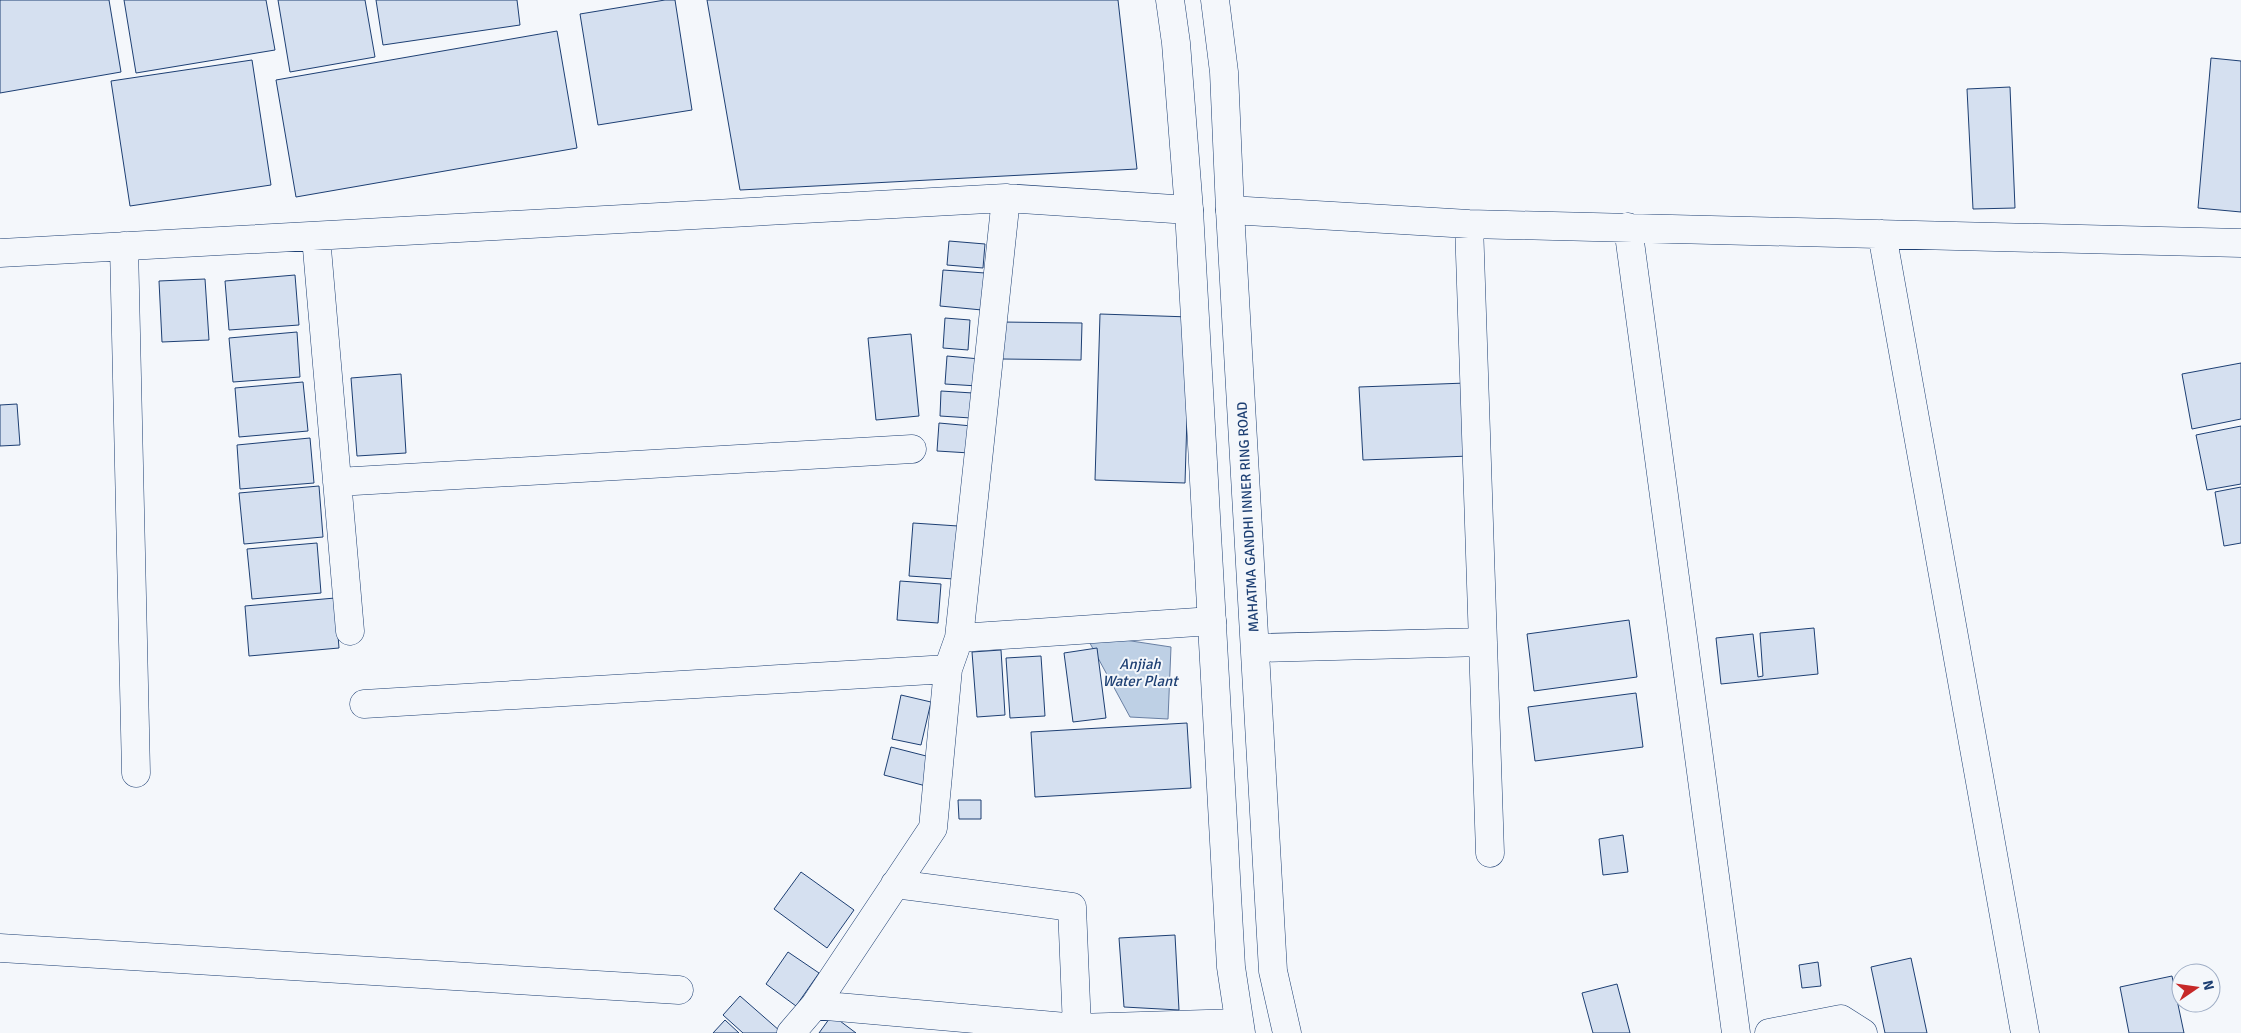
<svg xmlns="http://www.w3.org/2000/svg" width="2241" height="1033" viewBox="0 0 2241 1033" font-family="Signika,sans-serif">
<rect width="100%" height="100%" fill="#f4f7fb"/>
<path fill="#bed0e5" stroke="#687fa3" d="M1085 634 1171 647 1168 719 1130 717Z"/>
<path fill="#d5e0f0" stroke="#1d3f73" d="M0 0H109L121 72 0 93Z
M124 0H266L275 50 136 73Z
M278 0H365L375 57 290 72Z
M376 0H517L520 25 383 45Z
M665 0H675L692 110 598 125 580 14Z
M707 0H1118L1137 169 740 190Z
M557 31 577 148 296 197 276 80Z
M2211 58 2241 61V212L2198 208Z
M252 60 271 185 130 206 111 81Z
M2010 87 2015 208 1973 209 1967 89Z
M949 241 985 244 983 268 947 265Z
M943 270 985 273 982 310 940 306Z
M295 275 299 325 229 330 225 281Z
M205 279 209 340 162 342 159 281Z
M1100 314 1190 317 1185 483 1095 480Z
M945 318 970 320 968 350 943 348Z
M1001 322 1082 323 1081 360 1002 359Z
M297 332 300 377 233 382 229 338Z
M911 334 919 416 876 420 868 338Z
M947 356 980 359 978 386 945 384Z
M2241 363V419L2192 429 2182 374Z
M401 374 406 453 357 456 351 378Z
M303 382 308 431 239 437 235 388Z
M1466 383 1470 456 1363 460 1359 387Z
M941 391 973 393 971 418 940 416Z
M17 404 20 445 0 446V405Z
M939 423 972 426 970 453 937 451Z
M2241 426V484L2207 490 2196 435Z
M310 438 314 483 240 489 237 445Z
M319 486 323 537 244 544 239 493Z
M2241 487V543L2224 546 2215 492Z
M913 523 958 526 954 579 909 576Z
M317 543 321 593 252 599 247 549Z
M900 581 941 584 938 623 897 620Z
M335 598 339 648 249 656 245 606Z
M1629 620 1637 677 1534 691 1527 634Z
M1814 628 1818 674 1721 684 1716 638 1753 634 1758 677 1763 676 1760 633Z
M1097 648 1106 718 1073 722 1064 653Z
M1001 650 1005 715 977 717 972 652Z
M1041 656 1045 716 1010 718 1006 658Z
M1636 693 1643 747 1535 761 1528 707Z
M901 695 931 702 921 745 892 739Z
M1187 723 1191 788 1035 797 1031 732Z
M891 747 934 758 926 786 884 775Z
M958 800H981V819H959Z
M1623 835 1628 872 1603 875 1599 839Z
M801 872 854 910 827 948 774 909Z
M1175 935 1179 1010 1124 1007 1119 938Z
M788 952 819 973 796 1006 766 984Z
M1911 958 1927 1033H1885L1871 967Z
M1818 962 1821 986 1802 988 1799 965Z
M2172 976 2184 1033H2129L2120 987Z
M1617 984 1630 1033H1593L1582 993Z
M740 996 780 1031 778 1033H743L723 1015Z
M832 1015 856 1033H819Z
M725 1020 739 1033H713Z"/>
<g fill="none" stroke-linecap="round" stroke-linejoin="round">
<defs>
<path id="minor" d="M1230 210 1469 224 2241 243
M1469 224 1490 853
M1628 227 1736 1033
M1882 234 2025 1033
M316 237 350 631
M124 246 136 773
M0 253 1006 198 1189 210
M337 482 912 449
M959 638 1212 621
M1256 648 1483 642
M364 704 948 669
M895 884 1072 907 1077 1028
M0 948 679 990
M815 1005 1077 1028 1239 1023
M791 1033 815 1005 933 828 948 669 959 638 1006 198
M1769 1033 1841 1019 1863 1033"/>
<path id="major" d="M1170 0 1176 43 1189 210 1231 967 1241 1033
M1215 0 1224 72 1230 210 1273 971 1287 1033"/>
</defs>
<use href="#minor" stroke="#1d3f73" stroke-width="29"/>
<use href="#major" stroke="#1d3f73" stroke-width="29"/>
<use href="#minor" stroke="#f4f7fb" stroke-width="28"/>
<use href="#major" stroke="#f4f7fb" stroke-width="28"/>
</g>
<g text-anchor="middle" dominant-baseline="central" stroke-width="4" stroke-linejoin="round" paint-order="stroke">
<g font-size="14" fill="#1d3f73" stroke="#f4f7fb">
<text transform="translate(1248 517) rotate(-93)">MAHATMA GANDHI INNER RING ROAD</text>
</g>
<g font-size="15" font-style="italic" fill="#1d3f73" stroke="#f4f7fb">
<text x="1140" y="664">Anjiah<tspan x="1140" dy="17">Water Plant</tspan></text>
</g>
</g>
<g transform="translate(2196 988) rotate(77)"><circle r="24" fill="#f4f7fb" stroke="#9eadc5"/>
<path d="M0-4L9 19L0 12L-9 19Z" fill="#c62828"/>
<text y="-8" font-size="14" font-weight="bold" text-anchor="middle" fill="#1d3f73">N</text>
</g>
</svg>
